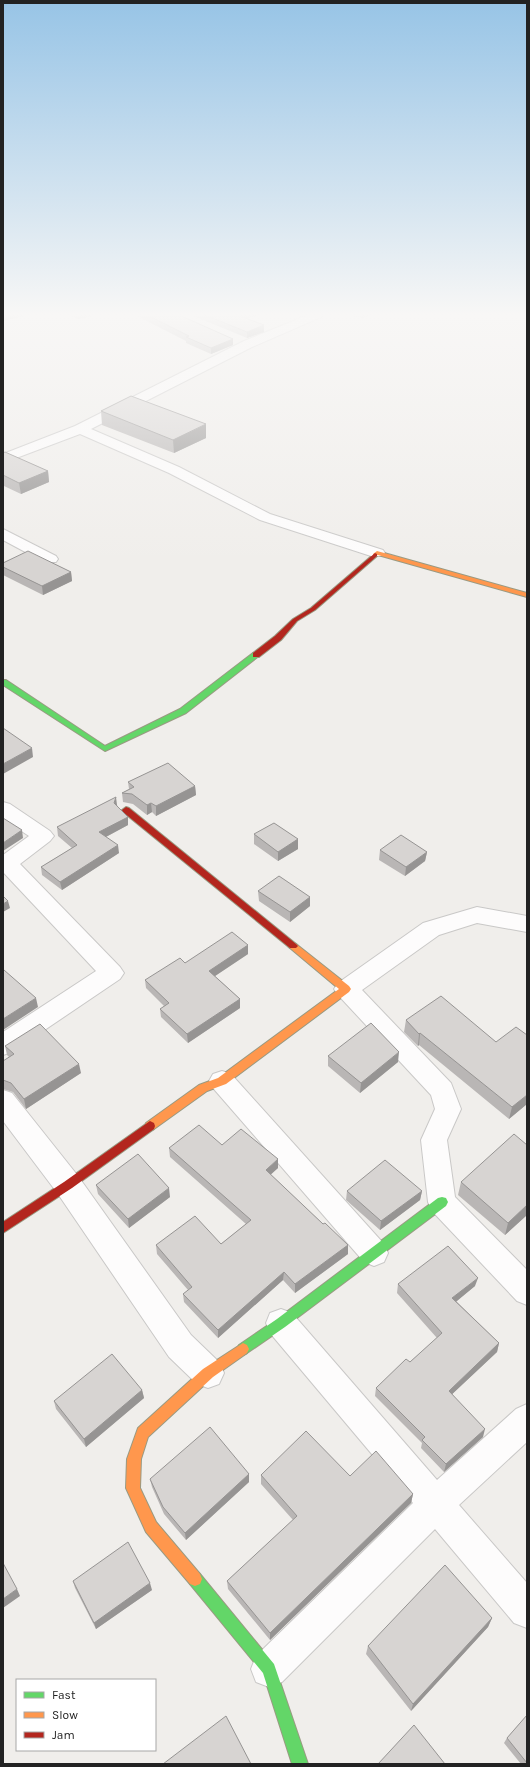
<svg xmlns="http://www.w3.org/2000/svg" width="530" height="1767" viewBox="0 0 530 1767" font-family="Karla,sans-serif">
<rect width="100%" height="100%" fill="#f0eeeb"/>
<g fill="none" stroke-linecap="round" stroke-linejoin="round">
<defs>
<path id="street" d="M308 315H323L321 317 252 347 91 429 179 467 270 514 383 550 385 553 383 556H371L260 520 169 473 80 434 3 463V454L75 426 244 341Z
M3 529 56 556 58 559 56 562H44L3 540Z
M3 802 10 804 50 831 54 836 50 841 20 864 120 967 124 973 120 979 12 1052 3 1055V1032L96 971 3 872V855L29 836 3 819Z
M477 907 527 916V932L477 923 439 935 362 990 451 1083 461 1109 447 1140 455 1197 527 1270V1305L517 1301 432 1211 428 1202 421 1140 435 1109 431 1095 338 995 334 989 338 983 423 923Z
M222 1071 231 1074 384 1244 388 1253 384 1262 374 1266 364 1262 213 1088 209 1081 213 1074Z
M3 1090 12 1093 78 1176 191 1335 219 1362 224 1373 219 1384 208 1388 197 1384 169 1357 58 1194 3 1121Z
M281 1309 292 1313 437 1480 516 1409 527 1404V1442L459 1505 527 1583V1628L514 1623 435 1529 282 1682 269 1687 256 1682 251 1669 256 1656 413 1503 270 1333 266 1323 270 1313Z"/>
<path id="fast" d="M253 653H259L260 655 186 713 105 751 3 685V680H6L105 746 180 709Z
M442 1197 446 1198 448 1202 446 1206 285 1327 247 1353 243 1355 239 1353 237 1349 239 1345 277 1319 438 1198Z
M195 1572 200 1574 274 1664 308 1764H292L263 1673 190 1584 188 1579 190 1574Z"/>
<path id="slow" d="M377 551 527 593V597L378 555 373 556V554Z
M293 943 296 944 349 986 351 989 349 992 226 1084 207 1091 154 1129 150 1131 146 1129 145 1126 146 1123 199 1085 218 1078 339 989 290 948 288 946 290 944Z
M243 1343 247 1345 249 1349 247 1353 213 1377 148 1437 141 1459 140 1488 156 1522 200 1574 202 1579 200 1584 195 1586 190 1584 146 1532 126 1488 127 1459 138 1428 203 1369Z"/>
<path id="jam" d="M375 553 377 554V556L315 610 297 621 281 640 259 657H253V653L275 636 293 619 311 608Z
M126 807 129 808 296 944 298 946 296 948H290L123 812 122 810Z
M150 1121 154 1123 155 1126 154 1129 72 1188 3 1233V1222L64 1182Z"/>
</defs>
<use href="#street" stroke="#c9c8c7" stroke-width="2"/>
<use href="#fast" stroke="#999a82" stroke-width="2"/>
<use href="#slow" stroke="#999a82" stroke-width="2"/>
<use href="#jam" stroke="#999a82" stroke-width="2"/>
<use href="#street" fill="#fdfcfc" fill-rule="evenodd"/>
<use href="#fast" fill="#63d668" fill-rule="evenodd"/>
<use href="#slow" fill="#ff974d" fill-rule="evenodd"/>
<use href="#jam" fill="#b3261e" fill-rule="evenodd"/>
</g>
<path fill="#b9b6b5" d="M69 315H96L78 319Z
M135 315H179L233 339V345L211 354 186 343V341Z
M181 315H259L246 318 264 332 247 338 191 315Z
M348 315H370L362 318Z
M101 411 206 438 174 453 102 425Z
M3 453 48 471 49 482 21 494 4 486H3Z
M3 563 71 572 72 581 43 595 3 575Z
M128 782 195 786 196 795 156 816 152 812 147 815 133 804 123 802 122 793 129 789Z
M117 805 128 825 106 837 119 853 62 890 42 875 41 867 72 848 58 836 57 827Z
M254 834 298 839V849L278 861 254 844Z
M380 850 427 852 425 861 405 876 379 860Z
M258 891 310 897V906L290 922 259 901Z
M248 945V954L215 976 240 999V1008L188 1043 161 1017 160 1009 164 1006 146 988 145 980 185 963Z
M406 1020 527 1104 509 1119 419 1045 418 1046 404 1032Z
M5 1046 81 1073 26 1109 13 1092 3 1089V1061L9 1057 7 1055Z
M328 1056 398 1062 360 1093 328 1066Z
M222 1145 278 1168 270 1174 323 1224 348 1245V1254L295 1293 283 1280 218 1338 184 1302 183 1294 188 1290 157 1254 156 1245 221 1244 246 1224 170 1157 169 1148Z
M461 1182 527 1215 505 1235 458 1195Z
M96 1185 170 1197 129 1228 98 1194Z
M347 1191H422L420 1200 380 1230 346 1200Z
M398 1284 475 1286 456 1301 499 1343 497 1352 452 1394 483 1437 444 1472 421 1448 422 1443 375 1396 376 1388 410 1362 437 1338 397 1293Z
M142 1390 144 1398 86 1447 56 1409 54 1401Z
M249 1474V1482L186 1540 164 1514 152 1487 150 1479Z
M261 1475 350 1476 413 1494 411 1503 270 1640 228 1589 227 1581 293 1520 261 1484Z
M73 1581 152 1590 96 1629 75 1588Z
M492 1618 488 1627 411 1711 366 1654 368 1646Z
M527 1715V1764H521L504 1743 507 1738Z"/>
<path fill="#969493" d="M3 315H28L3 321Z
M78 315H96L78 319Z
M237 315H259L237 321Z
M362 315H370L362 318Z
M264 325V332L247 338V332Z
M233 339V345L211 354V348Z
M206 424V438L174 453 173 440Z
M48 471 49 482 21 494 19 483Z
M71 572 72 581 43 595 42 586Z
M32 748 33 757 3 774V764Z
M195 786 196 795 156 816V806Z
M116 797 117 805 115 811 114 803Z
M151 803 152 812 147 815V805Z
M128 817V825L100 840 99 832Z
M22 830 23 838 3 851V843Z
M298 839V849L278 861V852Z
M118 845 119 853 62 890 60 882Z
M427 852 425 861 405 876 406 867Z
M310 897V906L290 922V912Z
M8 901 10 908 3 912V904Z
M248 945V954L209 980V971Z
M36 998 38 1007 3 1030V1019Z
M240 999V1008L188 1043 187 1034Z
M420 1033 419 1045 418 1046 419 1034Z
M399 1052 398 1062 360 1093 361 1083Z
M79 1064 81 1073 26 1109 24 1099Z
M527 1095V1104L509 1119 512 1107Z
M278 1159V1168L266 1179V1170Z
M169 1188 170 1197 129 1228 128 1219Z
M422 1191 420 1200 380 1230 381 1221Z
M527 1205V1215L505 1235 508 1223Z
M348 1245V1254L295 1293V1284Z
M284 1272 283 1280 218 1338V1330Z
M478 1278 475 1286 451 1306 452 1298Z
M499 1343 497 1352 447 1399 449 1391Z
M142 1390 144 1398 86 1447 84 1439Z
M485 1429 483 1437 444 1472 446 1464Z
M249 1474V1482L186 1540 185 1533Z
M413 1494 411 1503 270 1640V1633Z
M150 1583 152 1590 96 1629 94 1623Z
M17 1589 20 1596 3 1608V1599Z
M492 1618 488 1627 411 1711 413 1704Z"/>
<path fill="#d7d4d2" stroke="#969493" d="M147 315H179L233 339 211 348 186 337 189 336Z
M205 315H237L264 325 247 332Z
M131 396 206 424 173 440 101 411Z
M5 452 48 471 19 483 3 475V453Z
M28 551 71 572 42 586 3 567V563Z
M3 728 32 748 3 764Z
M168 763 195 786 156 806 151 803 147 805 132 794 122 793 134 787 128 782Z
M116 797 114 803 128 817 99 832 118 845 60 882 41 867 77 845 57 827Z
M3 818 22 830 3 843Z
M274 823 298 839 278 852 254 834Z
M401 835 427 852 406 867 380 850Z
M279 876 310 897 290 912 258 891Z
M3 896 8 901 3 904Z
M232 932 248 945 209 971 240 999 187 1034 160 1009 169 1003 145 980 180 958 185 963Z
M4 970 36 998 3 1019V971Z
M441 996 496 1042 516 1027 527 1035V1095L512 1107 420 1033 419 1034 406 1020Z
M371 1023 399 1052 361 1083 328 1056Z
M40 1024 79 1064 24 1099 11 1083 3 1080V1061L14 1054 5 1046Z
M199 1125 222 1145 241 1129 278 1159 266 1170 323 1224 325 1223 348 1245 295 1284 284 1272 218 1330 183 1294 192 1287 156 1245 195 1216 221 1244 251 1220 169 1148Z
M514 1134 527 1145V1205L508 1223 461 1182Z
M138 1154 169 1188 128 1219 96 1185Z
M385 1160 422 1191 381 1221 347 1191Z
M448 1246 478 1278 452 1298 499 1343 449 1391 485 1429 446 1464 422 1440 425 1437 376 1388 406 1359 410 1362 442 1333 398 1284Z
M112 1354 142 1390 84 1439 54 1401Z
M210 1427 249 1474 185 1533 163 1507 150 1479Z
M306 1431 350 1476 376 1451 413 1494 270 1633 227 1581 297 1516 261 1475Z
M128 1542 150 1583 94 1623 73 1581Z
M3 1563 17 1589 3 1599Z
M445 1565 492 1618 413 1704 368 1646Z
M527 1715V1763L507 1738Z
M226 1716 251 1764H163Z
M414 1725 445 1764H378Z"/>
<linearGradient id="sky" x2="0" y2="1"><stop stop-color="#97c4e6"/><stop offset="0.56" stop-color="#f8f7f6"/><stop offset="1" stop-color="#f8f7f6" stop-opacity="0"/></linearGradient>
<rect width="530" height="562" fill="url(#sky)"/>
<rect width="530" height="1767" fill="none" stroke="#222222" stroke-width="8"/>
<rect x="16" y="1679" width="140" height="72" fill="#ffffff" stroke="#a7a7a7"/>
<rect x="24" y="1692" width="20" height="6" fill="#63d668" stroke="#a7a7a7"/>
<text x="52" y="1699" font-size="12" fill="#222222">Fast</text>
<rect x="24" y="1712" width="20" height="6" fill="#ff974d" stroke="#a7a7a7"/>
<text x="52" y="1719" font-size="12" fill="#222222">Slow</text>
<rect x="24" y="1732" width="20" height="6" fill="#b3261e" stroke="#a7a7a7"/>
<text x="52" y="1739" font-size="12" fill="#222222">Jam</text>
</svg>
